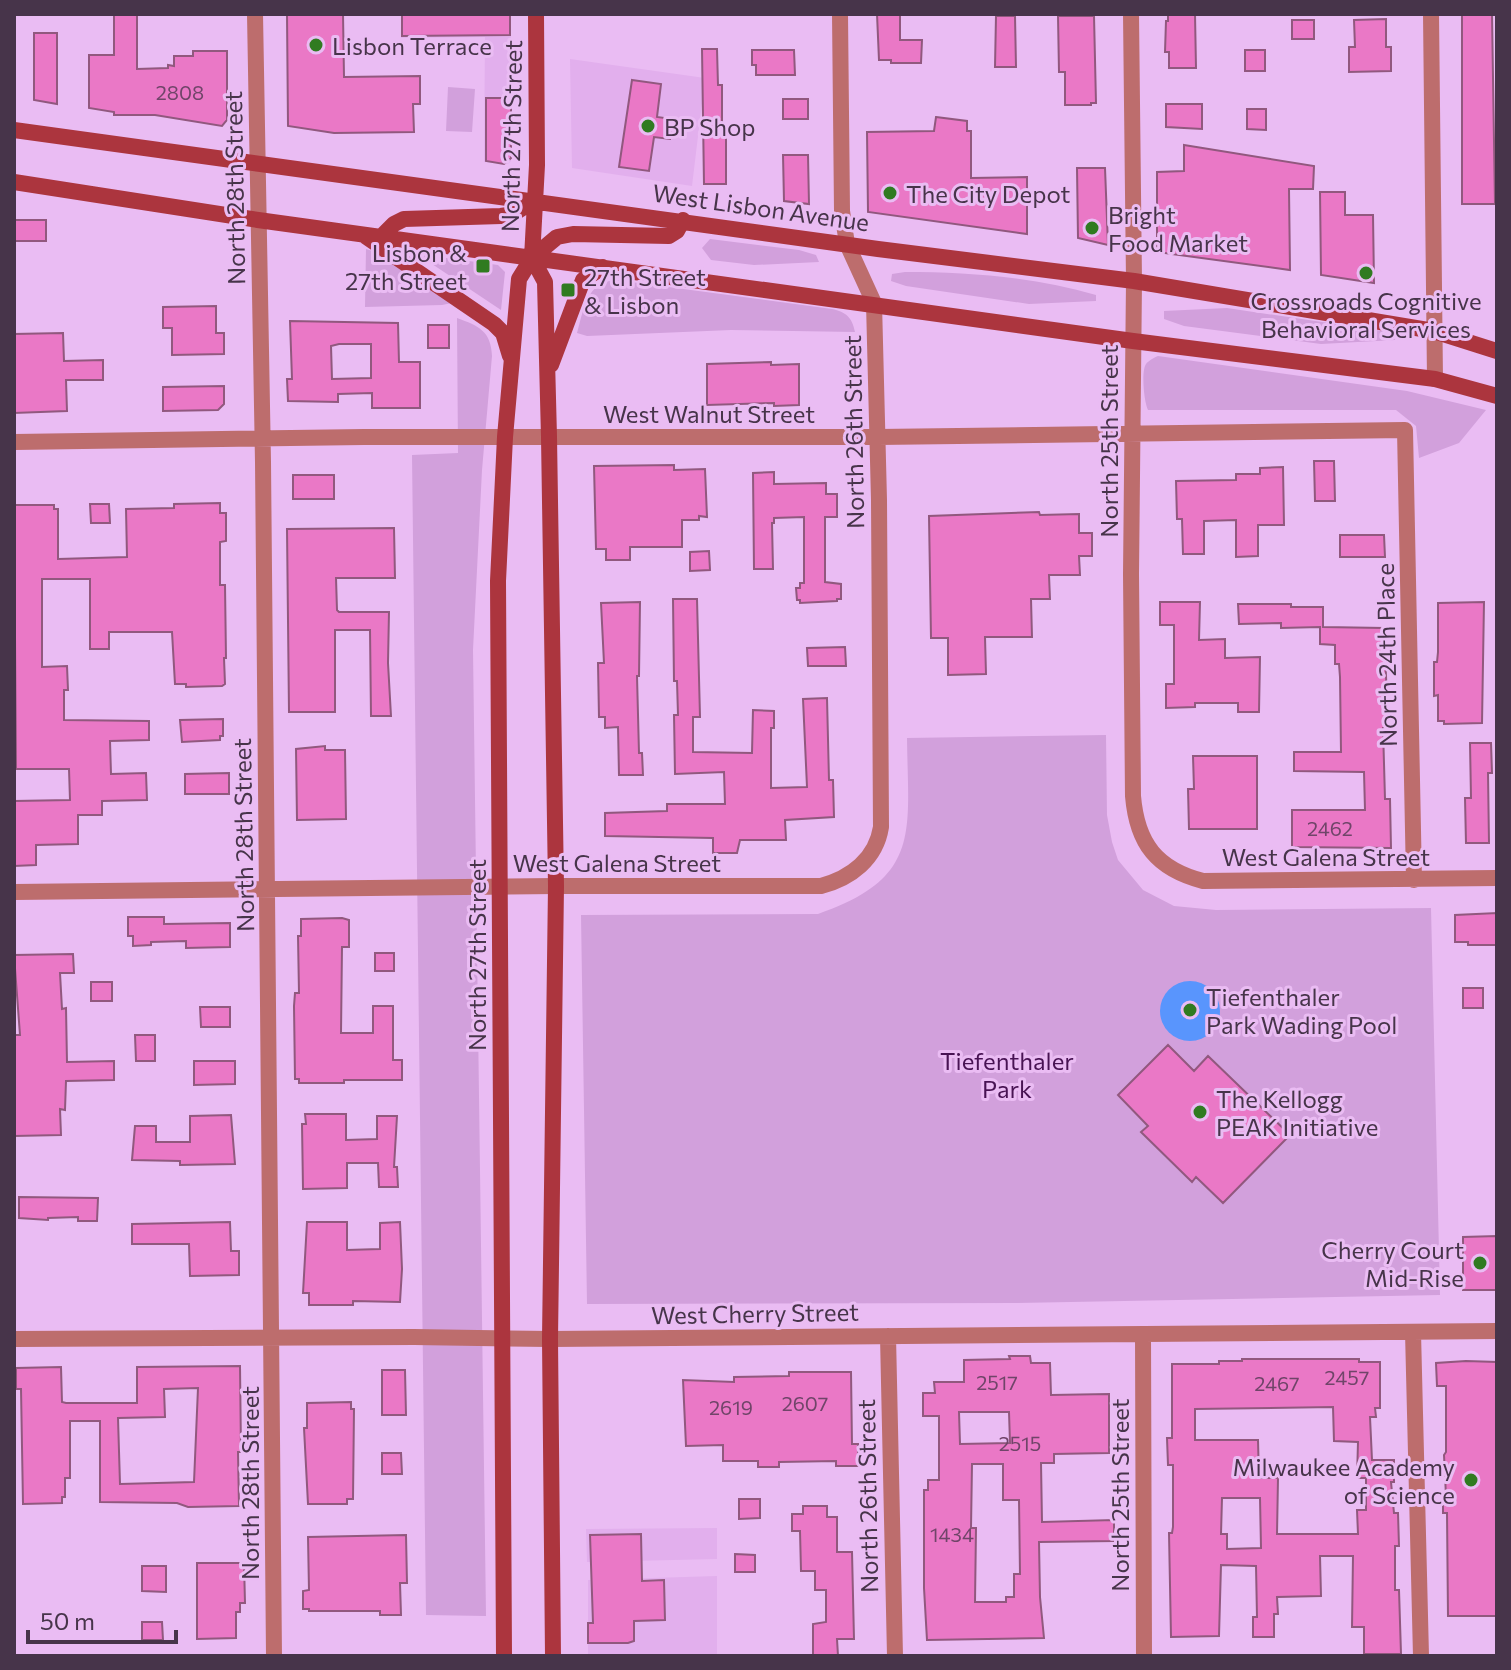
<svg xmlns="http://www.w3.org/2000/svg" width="1511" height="1670" viewBox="0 0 1511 1670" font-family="Commissioner,sans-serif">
<rect width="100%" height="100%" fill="#eabcf3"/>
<path fill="#e2afed" d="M401 14H511V161L508 164 484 162 485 37 401 38Z
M570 59 705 78 692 186 572 168Z
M717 1528V1559L587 1562 586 1529Z
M717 1576V1655L745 1656H588V1580Z"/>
<path fill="#d2a0dc" d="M448 87 475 89 472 132 446 131Z
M710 239 799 250 816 255 819 262 754 265 711 260 702 248Z
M366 249 379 253 452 303 442 305 365 307Z
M425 255 498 265 505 272 501 310 423 258Z
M905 272C969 272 1035 277 1096 295V301L1029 304 906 286 891 281 892 274Z
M616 280 832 309C846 312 852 317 855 332L731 330 587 336 577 333C584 309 586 282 616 280Z
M1227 308 1396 333 1395 340 1321 344 1184 326 1164 319V311Z
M457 318C479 326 491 331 492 356L482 470 473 650 486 1616 426 1615 412 455 458 453Z
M1158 356 1407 391 1486 410 1459 443 1419 458 1416 426 1396 410H1148C1144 402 1141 371 1146 364 1148 361 1155 357 1158 356Z
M1106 735 1107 815 1112 842 1118 860 1143 890 1174 906 1216 910 1431 908 1440 1295 1017 1303 587 1304 581 915 818 914C922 878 908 832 907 738Z"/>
<path fill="#5995fd" d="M1160 1011a30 30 0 1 1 60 0a30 30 0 1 1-60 0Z"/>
<path fill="#ea78c6" stroke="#91587e" stroke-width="2" fill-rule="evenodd" d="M114 14H137V69L168 68V65L174 66V56H193V51H227V120L222 126 155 115H114V112L89 108V55H114Z
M287 14H343L344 77 420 76V104H413L414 132 334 133 288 126Z
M402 14H510V35L402 36Z
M877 14H900V40H922L921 63H891V60H879Z
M1168 14H1195L1196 68H1169V52H1165L1166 21H1168Z
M1462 14H1492L1495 204H1462Z
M996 16H1015L1016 67H995Z
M1058 16H1094L1096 103H1091V105H1065V72H1059Z
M1386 19V47H1391V71L1349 72V47H1355L1354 20Z
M1292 20H1314V39H1292Z
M34 33H57V104L34 100Z
M702 49H717L718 85H722V129H726V184H704Z
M752 50H794L795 75H756V65H752Z
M1245 50H1265V71H1245Z
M632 80 661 84 657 117 672 119 670 139 654 137 649 171 619 167Z
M486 98H511V158L504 164 486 161Z
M783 99H808V119H783Z
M1166 104H1202V129L1166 127Z
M1247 109H1266V130L1247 129Z
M936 117 967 121V131H971V178L1027 177V234L868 212 867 132 934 131Z
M1184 145 1314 166 1313 189H1289L1290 270 1157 252V172L1184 171Z
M783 155H808L809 204 784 201Z
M1077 168H1105L1108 245 1078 238Z
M1320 192H1345V215H1373L1374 283 1321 275Z
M14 220H46V241H14Z
M216 306V333H224V354L172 355V328H163V307Z
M290 321 398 323 399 362H420V408H372V393L338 394V402L288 401 287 379H292ZM339 344H371V378L332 379 331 346Z
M428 325H449V348H428Z
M63 333 64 361 103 360V380H66L67 411 14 413V334Z
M771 362V365L799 364V405L774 406V403L707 405V364Z
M224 386V404L218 410 163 411V387Z
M1314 461H1334L1335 501H1315Z
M674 465V470L705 469 707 517 699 516V520H682V547H630V560H606V549H596L594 466Z
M1283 467 1284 525H1258V556L1236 557V520L1204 521V554H1183L1182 519H1177L1176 481 1236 480V474H1260V468Z
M774 472V484L826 483V494H837V517H825V582L841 584V599H837V601L800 603V600H797L796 588H800V583H804V517L774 518V523H772L773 569H754L753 473Z
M293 475H334V499H293Z
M220 503V513H226V541L220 542V585H225L226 658H224L225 684 222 686 186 687V684H175L172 632H109V649H90V579H42V667L67 666 68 690H64V720L149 721V740L110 741 111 774 146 773 147 800 102 801V815H78V844L36 845V865L14 866 15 801 70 800 69 769H16L14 505H54V509H58V559L127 557 126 509 174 508V504Z
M90 504H109L110 523H91Z
M1039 512 1040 515 1079 514V533H1092V556H1079L1080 575H1049L1050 599H1031L1032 637H985L986 674 948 675V638H931L929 516Z
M394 528 395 578H336L337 610 339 612H389L388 663 391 716H371L370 630H335V712H289L287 529Z
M1340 535H1384L1385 557H1340Z
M709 551 710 570 690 571V552Z
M673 599H697L700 717H693V752L752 753 753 710 774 711V728H771V788L807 787 803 699 827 698 829 780H833L834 817 785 820 786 840H740L737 853H713V838L605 836V813L667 811V804H725L724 772 675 774 674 715H678L677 681H674Z
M640 602 639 676H637L639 753H642L643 775H619L618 727 605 728V717H599L598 663H604L601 603Z
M1160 602H1200L1199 640 1225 639V658L1260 657 1259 712H1238V703H1195V707L1166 708V684H1174V625H1160Z
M1484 602 1482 723 1444 724V721H1438V695L1434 696V662H1437L1438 652V603Z
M1238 604H1291V607H1323V627L1384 628 1387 700 1386 728H1383L1385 799H1390L1391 848 1292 847V810H1365L1364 772 1294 771V752H1341L1340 677 1339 664H1335V645L1320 644V627L1281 628V623L1239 624Z
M845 647 846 666H808L807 648Z
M223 719V736H220V740L182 742 180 720Z
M1470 743H1491L1492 773H1488L1489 843H1466L1465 798H1471Z
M325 746V750H345L346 819 297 820 296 749Z
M1193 756H1257V829H1189L1188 789H1194Z
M229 773V794H185V774Z
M1497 913V945H1468V942H1455V915Z
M128 917H164V924L230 923V947L186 948V941L151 942V945L133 946V936H128Z
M342 918 349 920V947H342L341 1033H373V1006H393V1060H402V1080H344V1083H299V1079H295L294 1006 295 993H299L298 936H301V919Z
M375 953H394V971H375Z
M73 954 74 973H60L62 1009 66 1008 67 1062 114 1061V1080L66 1081 65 1110 60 1109 61 1135 14 1136V1035H20L14 955Z
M91 982H112V1001H91Z
M1463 988H1483V1008H1463Z
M200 1007H230V1027H201Z
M135 1035H155V1061H136Z
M1168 1045 1194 1071 1208 1056 1290 1135 1223 1203 1196 1177 1192 1182 1141 1132 1148 1126 1118 1095Z
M194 1061H235V1084L194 1085Z
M305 1114H346V1140L377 1139V1116H397L394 1167H397L398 1187H379L378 1163H347V1188L303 1189 302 1124H306Z
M231 1115 235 1164 180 1165V1161L132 1160 135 1126H156V1142H190V1116Z
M19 1197 98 1198 97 1221H78V1217L48 1218V1220L19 1218Z
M230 1222 231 1251H239V1275L190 1276 189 1244H132V1224Z
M307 1222H347V1250L380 1249V1223L400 1222 402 1269 400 1302 353 1301V1305H309V1293H303Z
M1497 1236V1290H1463V1237Z
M1009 1356H1030L1031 1363H1050L1051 1395 1109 1394V1453L1054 1454V1463H1041L1042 1522 1114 1520V1541L1039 1542 1040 1597 1044 1638 927 1640 924 1588V1490H928V1480H939V1416H923V1393H935L934 1382H964V1360L1010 1359ZM959 1412H1009L1010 1443 960 1444ZM972 1464H1003V1500H1019L1020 1574H1014V1597H1006V1602H975L976 1528H971Z
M1242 1359H1359V1362H1380V1408H1375L1376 1417H1370L1372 1460H1394V1482H1391L1394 1513H1398L1399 1546H1395V1590H1399L1401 1654H1364V1627H1352L1353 1556H1320L1321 1596 1277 1597 1278 1614H1274V1637H1253V1617H1257L1256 1566 1221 1565 1219 1636 1171 1637 1169 1533H1172L1173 1527V1465H1168L1167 1438H1172V1364H1219V1361H1242ZM1333 1407 1334 1441 1358 1442 1357 1478H1366V1510H1357L1358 1534H1277L1278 1478H1259L1258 1440H1195V1409ZM1222 1498H1260L1261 1548 1227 1549V1534H1221Z
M1466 1361 1497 1362V1616H1448L1447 1513H1443V1496H1446L1444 1455 1446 1452V1386H1437L1436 1363Z
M240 1366 241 1452H238L239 1506 188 1507 177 1503 100 1502V1421H70V1478H65V1497H62V1503L23 1504 21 1389H16V1368L61 1367 62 1402 66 1403H137V1367ZM198 1388 194 1482 120 1484 118 1418 165 1417 164 1389Z
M382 1370H405L406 1415H382Z
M789 1372H851L852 1444H858V1466H836V1461L779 1462V1467H758V1461H723V1445L686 1446 683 1380 734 1382V1377L789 1376Z
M351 1402V1409H354L353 1499H347V1504H308L304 1428H307V1403Z
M382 1453H401L402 1474H382Z
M739 1499H760V1518L739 1519Z
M803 1506H827V1517H837V1552H852L854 1639H837L838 1656H813V1624L826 1622V1590H815V1571H801L800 1531H792V1514H803Z
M641 1534 642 1581 664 1580 665 1620 634 1621V1641L628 1643H588V1623H593L590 1535Z
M406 1535 407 1583H400L401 1615H380V1611H309V1609H303V1591L309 1590 308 1537Z
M735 1554 755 1555V1572H735Z
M197 1563H244L245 1603H240V1612H236V1638L197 1639Z
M142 1566H166V1592L142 1591Z
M142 1622H162L163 1640H142Z"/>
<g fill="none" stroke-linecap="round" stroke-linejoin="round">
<path stroke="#bd6d6d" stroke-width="16" d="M255 14 263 462 274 1656
M1131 14 1134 281 1131 574 1133 796C1137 844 1157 869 1203 881L1497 878
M1431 14 1435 379
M14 442 364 437H878L1405 430 1414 880
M14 892 556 886H821C851 878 876 859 881 827L879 500 874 303 847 244 842 211 840 14
M1413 1332 1421 1656
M1143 1334 1144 1656
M888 1336 895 1656
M14 1339 414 1337 550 1339 1497 1331"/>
<path stroke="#ac353e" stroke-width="16" d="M14 130 878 249 1134 281 1434 331 1497 351
M14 182 258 220 1133 341 1435 379 1497 396
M365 236 494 324 503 333 510 356
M381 237 394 224 404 219 501 216 513 214 535 200
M532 258 545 282 549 437 556 886 550 1339 553 1656
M532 258 557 237 573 234 669 236 677 231 683 220
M551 365 583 280 603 267
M504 1656 498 581 505 437 519 279 532 258 537 165 536 14"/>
</g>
<g fill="#307b21" stroke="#eabcf3" stroke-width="3">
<circle cx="316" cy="45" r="8"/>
<circle cx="648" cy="126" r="8"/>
<circle cx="890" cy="193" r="8"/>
<circle cx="1092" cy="228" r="8"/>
<rect x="475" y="258" width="16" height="16" rx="4"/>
<circle cx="1366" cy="273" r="8"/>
<rect x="560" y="282" width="16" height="16" rx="4"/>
<circle cx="1190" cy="1010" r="8"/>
<circle cx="1200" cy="1112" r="8"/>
<circle cx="1480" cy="1263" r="8"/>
<circle cx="1471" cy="1480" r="8"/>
</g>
<g text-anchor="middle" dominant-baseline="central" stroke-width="6" stroke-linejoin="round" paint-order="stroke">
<g font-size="20" fill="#704569">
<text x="180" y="92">2808</text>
<text x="1330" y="828">2462</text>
<text x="1347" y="1377">2457</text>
<text x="997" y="1382">2517</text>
<text x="1277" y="1383">2467</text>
<text x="805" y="1403">2607</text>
<text x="731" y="1407">2619</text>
<text x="1020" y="1443">2515</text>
<text x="952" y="1534">1434</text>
</g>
<g font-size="24" fill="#47344a" stroke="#eabcf3" text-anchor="start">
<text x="332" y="45">Lisbon Terrace</text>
<text x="664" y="126">BP Shop</text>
<text x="906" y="193">The City Depot</text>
<text x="1108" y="214">Bright<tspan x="1108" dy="28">Food Market</tspan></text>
<text x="467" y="252" text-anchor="end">Lisbon &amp;<tspan x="467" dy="28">27th Street</tspan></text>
<text x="584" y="276">27th Street<tspan x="584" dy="28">&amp; Lisbon</tspan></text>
<text x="1366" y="300" text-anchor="middle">Crossroads Cognitive<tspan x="1366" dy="28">Behavioral Services</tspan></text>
<text x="1206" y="996">Tiefenthaler<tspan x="1206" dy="28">Park Wading Pool</tspan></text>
<text x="1216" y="1098">The Kellogg<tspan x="1216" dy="28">PEAK Initiative</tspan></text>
<text x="1464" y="1249" text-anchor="end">Cherry Court<tspan x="1464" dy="28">Mid-Rise</tspan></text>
<text x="1455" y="1466" text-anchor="end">Milwaukee Academy<tspan x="1455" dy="28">of Science</tspan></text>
</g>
<g font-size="24" fill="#47344a" stroke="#eabcf3">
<text transform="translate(511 136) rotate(-89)">North 27th Street</text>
<text transform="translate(234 188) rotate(-91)">North 28th Street</text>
<text transform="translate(761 207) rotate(8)">West Lisbon Avenue</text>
<text x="709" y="413">West Walnut Street</text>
<text transform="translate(853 432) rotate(-91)">North 26th Street</text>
<text transform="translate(1108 441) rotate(-90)">North 25th Street</text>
<text transform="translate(1386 655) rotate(-91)">North 24th Place</text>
<text transform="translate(243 835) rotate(-91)">North 28th Street</text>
<text x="1326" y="856">West Galena Street</text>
<text x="617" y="862">West Galena Street</text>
<text transform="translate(476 955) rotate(-90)">North 27th Street</text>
<text transform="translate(755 1313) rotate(-1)">West Cherry Street</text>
<text transform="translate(249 1483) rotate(-90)">North 28th Street</text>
<text transform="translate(1119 1495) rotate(-90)">North 25th Street</text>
<text transform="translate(867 1496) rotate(-91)">North 26th Street</text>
</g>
<g font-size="24" fill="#481353" stroke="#eabcf3">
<text x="1007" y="1060">Tiefenthaler<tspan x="1007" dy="28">Park</tspan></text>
</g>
</g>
<rect width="1511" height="1670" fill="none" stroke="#47344a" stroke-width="32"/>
<path d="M28 1630v12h148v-12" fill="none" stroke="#47344a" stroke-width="4"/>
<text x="40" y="1630" font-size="24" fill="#47344a" stroke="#eabcf3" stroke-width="6" paint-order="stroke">50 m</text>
</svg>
